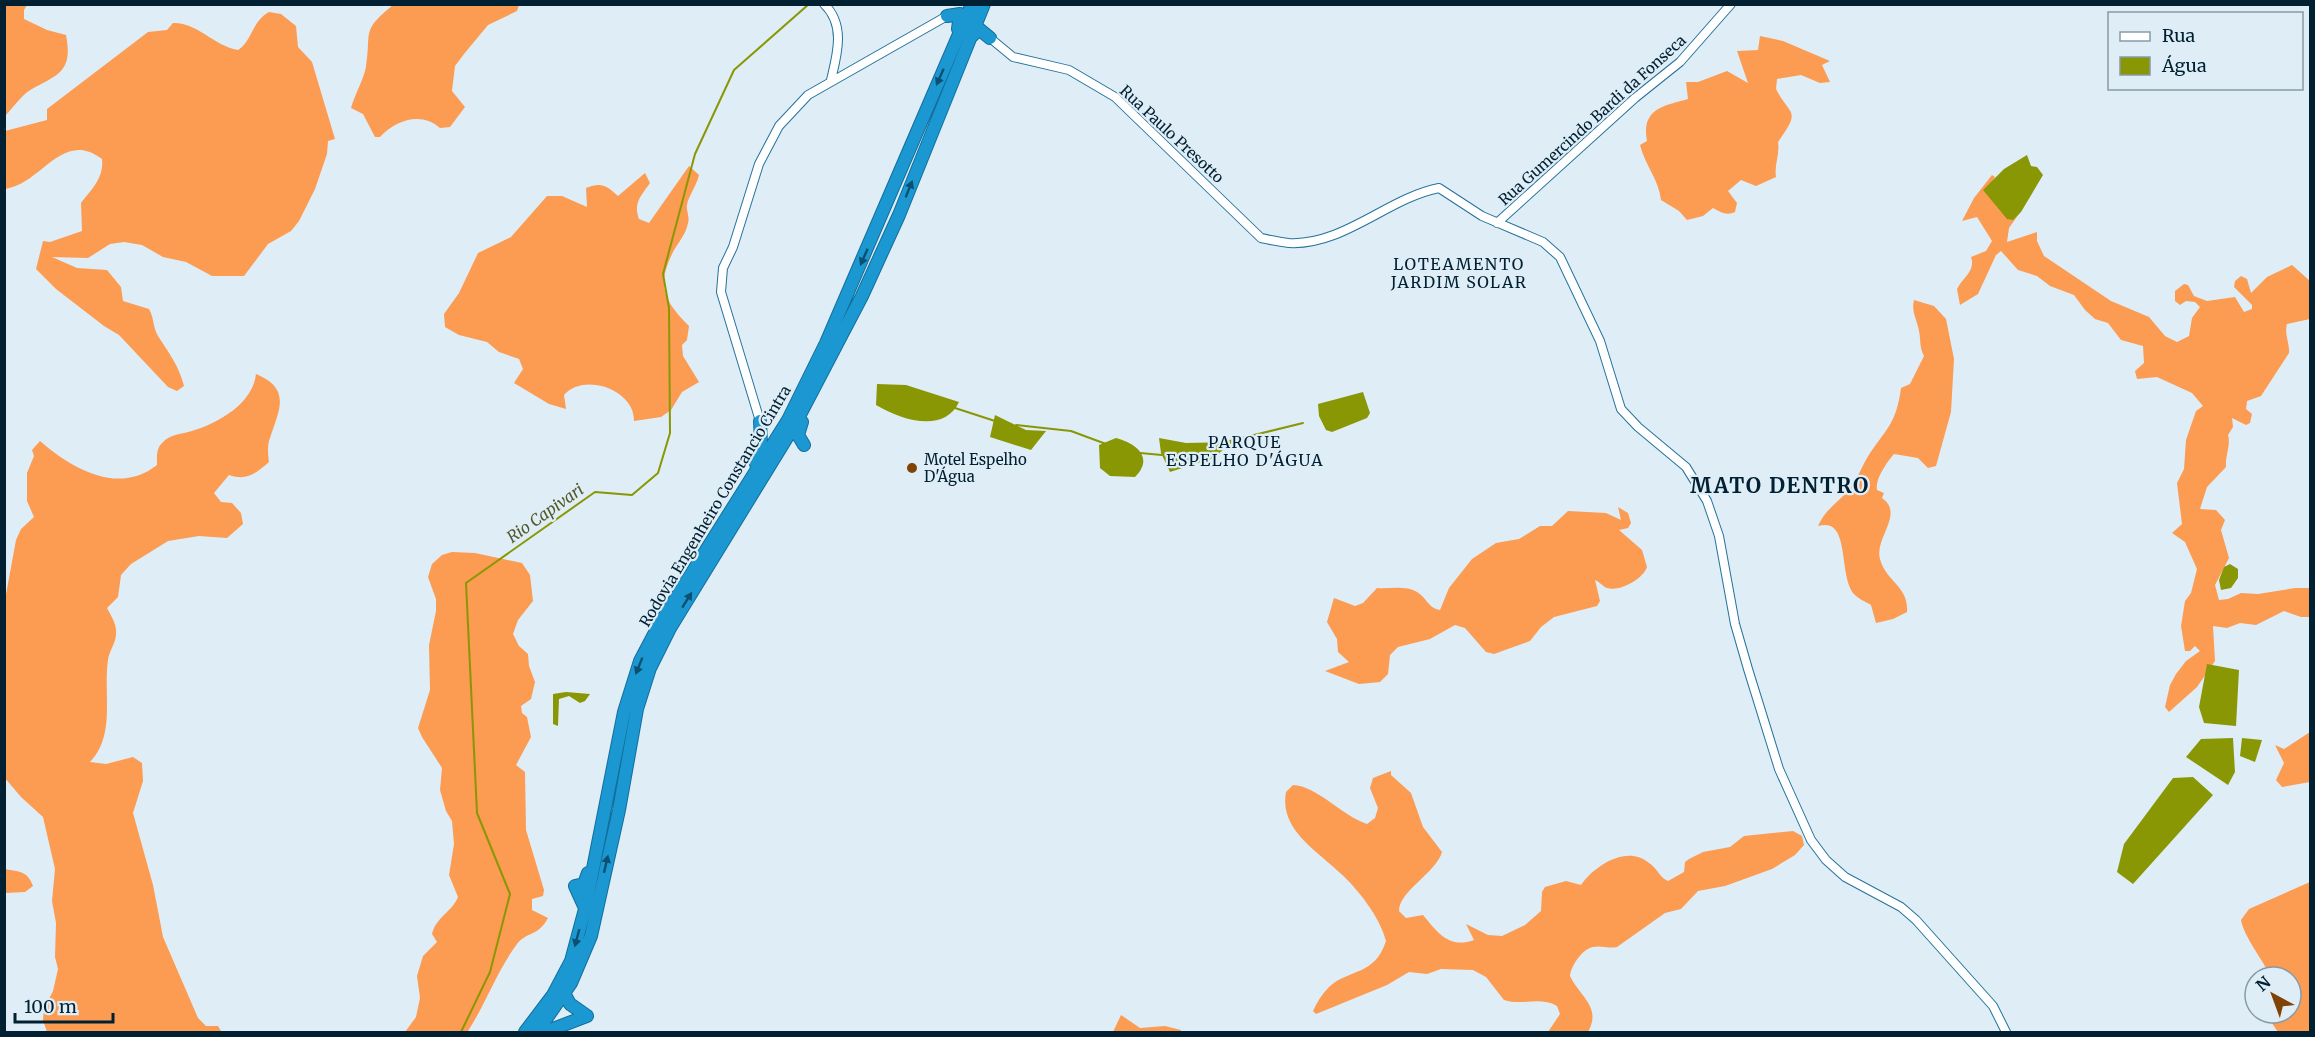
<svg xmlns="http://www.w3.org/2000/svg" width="2315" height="1037" viewBox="0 0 2315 1037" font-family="Merriweather,serif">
<rect width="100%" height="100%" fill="#dfedf7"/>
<path fill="#fc9b52" d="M5 4 27 5 24 10V19L47 30 66 35C73 71 59 74 32 89 22 94 13 108 5 116Z
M393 5H519L517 11 488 25 464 54 455 66 452 91 465 107 450 127 440 128C422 111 395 120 380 137H375L363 114 351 108C355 94 363 81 366 67 372 31 360 32 393 5Z
M269 12 281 14 296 26 298 47 312 62 335 139 328 141 327 154 315 189 299 221 291 231 268 244 244 276H212L186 262 163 257 142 245 124 242 110 244 88 258 52 257 77 268 107 270 121 287 123 301 149 309C154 317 153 328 158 336 169 353 179 366 184 386L177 391 168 387 119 335 104 326 56 289 36 269 43 241 50 242 82 231 81 203C92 189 104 178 102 159 62 129 43 183 5 189V131L47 120V109L148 32 167 30 173 23C197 22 214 46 238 50 252 41 252 21 269 12Z
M1760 36 1783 41 1830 61 1822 65 1830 82 1820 83 1801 75 1777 79 1776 89C1790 117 1802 108 1778 142 1780 155 1774 164 1776 177L1756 186 1741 180 1728 191 1737 203 1735 212C1727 216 1720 212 1713 208L1703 216 1687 220 1679 211 1661 200C1659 180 1645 165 1640 145L1647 141C1641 109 1663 106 1688 99L1686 82H1698L1727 71 1748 83 1737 51 1758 50Z
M689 166 699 175C697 185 688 197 687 205 686 211 690 217 688 223 686 234 678 243 673 252 656 286 664 301 689 326L687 340 682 345 683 356 699 382 682 392 671 410 661 417 634 421C635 390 584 372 564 395L566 409 549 404 514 383 523 369 519 359 499 352 487 342 459 335 445 327 444 314 459 293 478 253 511 237 547 196H562L587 207 586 188C601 182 606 185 618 196L645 173 650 183C641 196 633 203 639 219L649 223Z
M1992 175 1995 177 1989 187 2023 208 2009 228 2007 242 2037 232V241L2044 256 2111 301 2149 317 2165 336 2177 342 2189 336 2192 318 2200 307 2195 302 2186 301 2180 305 2175 301V291L2184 284 2188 285 2194 296 2207 301 2235 297 2244 312 2252 309V305L2234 287 2235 281 2241 276 2247 279 2251 293 2267 277 2292 265 2310 281V319L2287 324C2284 335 2290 343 2289 353L2261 396 2247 401 2246 409 2252 414 2250 423 2246 425 2232 418 2233 427 2228 435C2231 444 2225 457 2226 467L2207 487 2200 509 2216 510 2225 520 2221 530 2229 558 2215 585 2219 600 2228 599 2241 593 2258 594 2295 588H2310V617H2301L2284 611 2256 625 2240 623 2227 628 2213 626 2215 661 2197 687 2169 712 2165 707 2170 685 2176 674 2186 661 2200 651 2195 646 2190 651H2185L2181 626 2185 601 2191 593 2197 569 2185 542 2172 533 2182 524 2177 483 2184 469 2186 440 2196 411 2203 406 2192 393 2157 377 2137 379 2135 371 2144 363 2143 346 2121 340 2108 323 2095 319 2085 310 2074 295 2050 286 2037 276 2018 270 2001 251 1996 255 1978 294 1960 305 1957 289C1963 277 1976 271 1971 257L1986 251 1992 241 1977 217 1962 221 1974 198Z
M1914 300 1934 306 1946 319 1954 359 1951 412 1936 466 1928 468 1918 458 1894 454C1887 462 1875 479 1877 490L1884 493 1882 498C1905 514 1874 538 1880 559 1886 582 1909 586 1907 612L1893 619 1876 623 1871 605C1866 602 1859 599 1855 595 1837 577 1852 516 1818 526 1825 510 1837 503 1848 491 1857 481 1860 470 1867 458 1885 429 1896 426 1901 388L1910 384 1924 356C1919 346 1921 340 1919 331 1917 319 1911 312 1914 300Z
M256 374C292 389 279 410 270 438 267 445 268 455 269 462 255 474 247 481 229 475L214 493 221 502 232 503 241 513 243 524 227 538 199 536 168 541 131 564 121 575 118 597 107 608C111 616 117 624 116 634 116 643 109 651 108 660 103 694 116 735 90 762L106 764 133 757 142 763 143 781 133 813 153 885 163 937 198 1018 206 1026H218L221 1031 47 1032 43 1020 44 1009 53 991 58 969 55 957 56 923 52 901 55 869 43 817 21 797 4 777 5 600 16 540 21 529 34 517 27 501V473L34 456 32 450 40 441C71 468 118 496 157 465 157 457 156 449 162 443 170 434 182 434 192 431 219 423 253 403 256 374Z
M1618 507 1628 513 1631 523 1628 528 1619 530 1642 550 1647 567C1643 579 1620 592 1607 588 1602 586 1600 582 1595 580L1600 601 1597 606 1554 617 1541 627 1530 641 1494 654 1486 652 1465 628 1455 625 1430 639 1398 647 1390 655 1388 674 1380 682 1359 684 1325 671 1349 662 1338 652 1337 639 1327 622 1334 598 1355 606 1363 603 1377 588C1390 589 1405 585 1417 592 1427 598 1428 608 1440 610L1449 588 1472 559 1496 543 1519 539 1540 526H1552L1568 511 1606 513 1621 520Z
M452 552 475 553 522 563 530 575 533 601 518 620 513 634 519 646 528 654 529 666 535 682 531 699 521 706 522 713 527 717 531 737 516 765 525 772 526 830 544 890 543 896 532 899V910L548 918C538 937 527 931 517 944 497 971 486 1003 468 1031L405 1032 416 1017 420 998 417 976 423 956 437 942 432 934C436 917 452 912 458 897L449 875 454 844 452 821 446 811 440 790 442 768 422 737 418 728 430 690 429 645 436 611V599L428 577 432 564 442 555Z
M2310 732V782L2282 787 2276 780 2284 763 2275 745 2284 749Z
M1391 771V775L1411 793 1423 827 1442 852C1436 873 1399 891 1399 911L1406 918 1423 915C1438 933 1449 949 1474 940L1466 924 1488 935 1502 936 1525 925 1541 911 1542 892 1545 887 1566 881 1581 885C1594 866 1627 844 1649 863 1657 868 1660 878 1668 881L1684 872 1685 862 1689 859 1703 852 1730 847 1744 836 1793 831 1802 836 1804 845 1795 855 1772 869 1725 886 1698 891 1681 909 1665 913 1617 947C1609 949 1601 945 1593 947 1582 949 1571 966 1570 976 1580 997 1602 1007 1588 1032H1548L1560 1014 1557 1006C1540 996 1523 1006 1504 1000L1486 977 1473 970 1441 969 1427 974 1409 972 1387 985 1316 1014 1313 1011C1317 1002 1322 994 1329 987 1348 969 1375 976 1386 941 1380 917 1358 889 1339 872 1316 850 1279 829 1286 792L1293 785C1317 786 1341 815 1367 824L1375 818 1378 808 1370 788 1373 778Z
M5 869C19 872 27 870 33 886L25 892 5 893Z
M2310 882V1032H2278L2265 1013H2291V977H2271C2263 960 2244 937 2241 920L2249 909Z
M1121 1015 1140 1028 1165 1026 1181 1030 1180 1032H1113Z"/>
<path fill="#899704" d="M2027 155 2031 166 2037 167 2043 175 2021 212 2013 220 2007 219 1983 190 2004 169Z
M877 384 906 385 959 402C944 434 901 420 876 405Z
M1363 392 1370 413 1367 418 1332 432 1326 430 1319 416 1318 404Z
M995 415 1026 430 1046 431 1031 450 990 437Z
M1116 438C1135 443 1155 457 1135 477L1110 476 1100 468 1099 445Z
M1159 438 1186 443 1233 442 1213 458 1170 472 1161 453Z
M2230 564 2238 569V578L2231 588 2221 590 2219 580 2224 567Z
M2207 664 2239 670 2236 726 2204 723 2199 707Z
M566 692 590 694 585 701 580 703 569 696 559 699 558 726 553 724V694Z
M2233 738 2235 772 2228 785 2186 757 2201 739Z
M2242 738 2262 740 2255 762 2240 756Z
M2193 777 2213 795 2133 884 2117 872 2124 844 2173 778Z"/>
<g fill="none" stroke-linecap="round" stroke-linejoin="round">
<path stroke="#899704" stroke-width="2" d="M955 408 995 421
M1016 425 1071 431 1106 444
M1226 442 1303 423
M1140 453 1162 455
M461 1032 490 972 510 894 477 813 466 583 595 492 632 495 658 473 670 433 669 308 663 274 695 154 734 70 809 4"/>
<defs>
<path id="tertiary" d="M824 4C846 25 837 55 831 80
M990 38 1013 57 1069 70 1115 97 1261 238C1270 240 1280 242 1289 243 1343 246 1388 198 1439 188L1482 216 1543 242 1560 257 1600 341 1621 409 1638 427 1686 467 1707 501 1719 536 1735 624 1748 669 1779 769 1811 840 1826 860 1845 877 1901 907 1916 920 1993 1006 2006 1032
M1497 223 1635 98 1680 62 1731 4
M760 421 721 292 723 268 733 247 759 164 779 126 808 95 947 16"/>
<path id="motorway" d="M947 16 960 14 958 29
M972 36 979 29 990 38
M802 422 798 435 804 445
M756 464 761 444 760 421
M585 908 575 886 584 884 588 873
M564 993 570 1004 587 1016
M525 1032 553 995 571 961 585 909 624 712 640 661 659 625 788 420 826 343 972 4
M537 1032 571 983 591 936 619 810 637 709 650 668 670 628 794 426 862 296 899 215 984 4
M545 1032 587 1016"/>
</defs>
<use href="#tertiary" stroke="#25739b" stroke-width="10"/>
<use href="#motorway" stroke="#126e9a" stroke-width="14"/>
<use href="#tertiary" stroke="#fff" stroke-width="8"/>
<use href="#motorway" stroke="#1b98d2" stroke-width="12"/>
</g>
<defs><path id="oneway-solid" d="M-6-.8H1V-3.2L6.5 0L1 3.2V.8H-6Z" transform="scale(1.5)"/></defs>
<g fill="#0b5071">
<use href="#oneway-solid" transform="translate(940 77) rotate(114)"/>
<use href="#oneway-solid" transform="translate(909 189) rotate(-68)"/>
<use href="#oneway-solid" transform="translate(864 257) rotate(114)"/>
<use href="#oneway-solid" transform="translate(687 600) rotate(-58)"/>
<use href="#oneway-solid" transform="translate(639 666) rotate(112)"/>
<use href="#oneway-solid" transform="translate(606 864) rotate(-77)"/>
<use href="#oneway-solid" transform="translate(577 938) rotate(105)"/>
</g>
<circle fill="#814205" stroke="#dfedf7" stroke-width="2" cx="912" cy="468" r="6"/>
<g text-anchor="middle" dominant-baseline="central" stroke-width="4.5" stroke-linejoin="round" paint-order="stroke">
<g font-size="15" fill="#012031" stroke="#dfedf7">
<text transform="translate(1592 120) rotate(-42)">Rua Gumercindo Bardi da Fonseca</text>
<text transform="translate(1172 134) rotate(43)">Rua Paulo Presotto</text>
<text transform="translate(715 506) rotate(-59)">Rodovia Engenheiro Constancio Cintra</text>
</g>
<g font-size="15" fill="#012031" stroke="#dfedf7" text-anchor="start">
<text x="924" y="459">Motel Espelho<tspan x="924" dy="17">D'Água</tspan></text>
</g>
<g font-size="16" letter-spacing="1.5" fill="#012031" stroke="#dfedf7">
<text x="1459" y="264">LOTEAMENTO<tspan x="1459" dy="18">JARDIM SOLAR</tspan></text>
<text x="1245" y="442">PARQUE<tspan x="1245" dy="18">ESPELHO D'ÁGUA</tspan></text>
</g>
<g font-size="16" font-style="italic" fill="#535929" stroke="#dfedf7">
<text transform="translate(545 513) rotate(-35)">Rio Capivari</text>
</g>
<g font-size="21" font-weight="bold" letter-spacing="1.5" fill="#012031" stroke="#dfedf7">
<text x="1780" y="485">MATO DENTRO</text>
</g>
</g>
<rect width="2315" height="1037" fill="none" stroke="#012031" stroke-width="12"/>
<rect x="2108" y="12" width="195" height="78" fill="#dfedf7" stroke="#869ba8" stroke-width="1.5"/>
<rect x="2120" y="32" width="30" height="9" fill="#ffffff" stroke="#869ba8" stroke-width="1.5"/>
<text x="2162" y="42" font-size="18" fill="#012031">Rua</text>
<rect x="2120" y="57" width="30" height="18" fill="#899704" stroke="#869ba8" stroke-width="1.5"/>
<text x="2162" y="72" font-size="18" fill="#012031">Água</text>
<g transform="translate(2273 995) rotate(319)"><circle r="28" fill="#dfedf7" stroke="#869ba8" stroke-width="1.5"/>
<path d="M0-4.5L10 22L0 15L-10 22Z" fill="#814205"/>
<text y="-9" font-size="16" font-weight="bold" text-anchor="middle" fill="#012031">N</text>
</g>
<path d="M15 1013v9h98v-9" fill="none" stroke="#012031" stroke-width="3"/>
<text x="24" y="1013" font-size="18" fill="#012031" stroke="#dfedf7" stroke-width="4.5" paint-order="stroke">100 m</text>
</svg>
